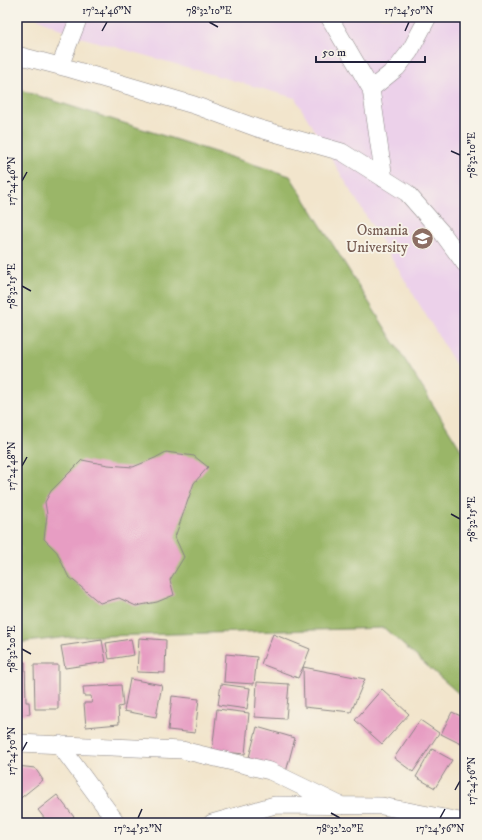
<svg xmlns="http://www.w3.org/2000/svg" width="482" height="840" viewBox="0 0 482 840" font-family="'IM FELL DW Pica',serif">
<rect width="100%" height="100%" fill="#f7f3e8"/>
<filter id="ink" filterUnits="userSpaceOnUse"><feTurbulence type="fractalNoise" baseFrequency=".025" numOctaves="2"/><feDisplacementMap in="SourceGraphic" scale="8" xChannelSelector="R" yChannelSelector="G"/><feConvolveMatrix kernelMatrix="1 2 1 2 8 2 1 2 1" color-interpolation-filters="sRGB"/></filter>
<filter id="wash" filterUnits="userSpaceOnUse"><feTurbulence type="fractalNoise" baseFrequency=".012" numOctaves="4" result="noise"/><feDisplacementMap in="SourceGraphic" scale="16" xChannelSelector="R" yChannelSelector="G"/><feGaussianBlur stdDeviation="0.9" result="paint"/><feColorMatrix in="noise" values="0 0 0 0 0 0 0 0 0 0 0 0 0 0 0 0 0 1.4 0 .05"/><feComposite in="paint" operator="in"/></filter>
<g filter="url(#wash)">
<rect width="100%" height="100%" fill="#f2e5cc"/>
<path fill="#ecd1ea" d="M35 17H465V380L295 98 73 35Z"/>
<path fill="#9ab668" stroke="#5e6c52" d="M17 89 290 176 465 456V699L384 628 69 637 17 643Z"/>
<g id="blocks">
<path fill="#e79dc3" d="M166 452 194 456 208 467 194 483 175 537 184 557 170 580 174 595 157 602 136 606 119 598 100 603 68 576 57 552 44 539 47 515 45 502 51 491 82 460 108 465 133 467 155 458Z
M273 634 310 649 303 667 365 679 351 712 304 707 303 667 298 678 261 664Z
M139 638 166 640 165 673 137 672Z
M131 639 134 655 109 659 106 643Z
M102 640 106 662 65 668 61 646Z
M226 654 257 657 254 684 224 682Z
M17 662H25L26 702H29L30 714 17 715Z
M34 665H58V709H35Z
M130 679 162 685 156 717 124 711Z
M257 682 289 684 286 719 255 717Z
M221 684 250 688 247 709 218 705Z
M121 685 123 706 118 707 119 724 86 727 84 703H92L91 696H84L83 687Z
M382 689 409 714 382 744 355 720Z
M172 696 199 699 195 733 168 730Z
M217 709 249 713 245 754 212 751Z
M452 712 465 718V746L441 734Z
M420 720 439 733 413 772 394 758Z
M257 727 295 738 286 772 248 761Z
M432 749 452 760 435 788 416 777Z
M17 766 35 768 43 780 17 801Z
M57 795 74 817 65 823H48L38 810Z"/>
</g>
</g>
<g filter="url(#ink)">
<use href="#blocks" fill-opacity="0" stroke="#8a8484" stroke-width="1"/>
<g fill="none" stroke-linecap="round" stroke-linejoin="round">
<defs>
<path id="minor" d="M329 17 371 89
M17 55 71 69 194 105 257 128 342 152 407 193 443 234 465 264
M60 66 79 17
M384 179 371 89 397 68 410 51 428 17
M17 743 182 750 270 771 342 806
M59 744 117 823
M212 823 275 805 382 806 465 822"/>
</defs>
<use href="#minor" stroke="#8a8484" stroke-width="18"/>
<use href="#minor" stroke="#fff" stroke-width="17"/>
</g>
</g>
<path fill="none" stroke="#22223b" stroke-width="1.5" d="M209 22 218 27M102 31 107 22M405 31 409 22M451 151 460 155M22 181 27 172M22 286 31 291M22 466 27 457M451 514 460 519M22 649 31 654M22 751 27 742M455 790 460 781M331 813 340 818M138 818 142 809M440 818 445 809"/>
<defs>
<symbol id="university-disc" viewBox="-11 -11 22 22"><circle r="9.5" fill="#8d6e63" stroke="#f7f3e8"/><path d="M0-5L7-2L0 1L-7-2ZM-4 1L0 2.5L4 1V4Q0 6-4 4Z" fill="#fff"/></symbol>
</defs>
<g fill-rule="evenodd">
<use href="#university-disc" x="410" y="226" width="25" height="25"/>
</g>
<g text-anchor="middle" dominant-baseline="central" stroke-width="3.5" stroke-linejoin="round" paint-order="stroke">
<g font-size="15" fill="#785e54" stroke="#f7f3e8" text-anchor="end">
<text x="408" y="230">Osmania<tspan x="408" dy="17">University</tspan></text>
</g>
</g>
<rect width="482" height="840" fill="none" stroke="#f7f3e8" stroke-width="44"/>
<path d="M316 56v6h109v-6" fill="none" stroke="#22223b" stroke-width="2"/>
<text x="322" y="56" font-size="12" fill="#22223b" stroke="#f7f3e8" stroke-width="3" paint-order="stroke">50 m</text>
<rect x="22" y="22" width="438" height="796" fill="none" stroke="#22223b" stroke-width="1.5"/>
<g font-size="10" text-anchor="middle" fill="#22223b">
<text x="107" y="14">17°24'46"N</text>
<text x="209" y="14">78°32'10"E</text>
<text x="409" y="14">17°24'50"N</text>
<text transform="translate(471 155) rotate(-90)" y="4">78°32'10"E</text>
<text transform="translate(11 181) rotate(-90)" y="4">17°24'46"N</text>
<text transform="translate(11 286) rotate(-90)" y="4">78°32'15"E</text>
<text transform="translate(11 466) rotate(-90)" y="4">17°24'48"N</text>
<text transform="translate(471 519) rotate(-90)" y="4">78°32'15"E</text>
<text transform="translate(11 649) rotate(-90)" y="4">78°32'20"E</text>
<text transform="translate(11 751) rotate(-90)" y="4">17°24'50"N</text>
<text transform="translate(471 781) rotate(-90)" y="4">17°24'56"N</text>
<text x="138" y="832">17°24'52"N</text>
<text x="340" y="832">78°32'20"E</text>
<text x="440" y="832">17°24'56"N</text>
</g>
</svg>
